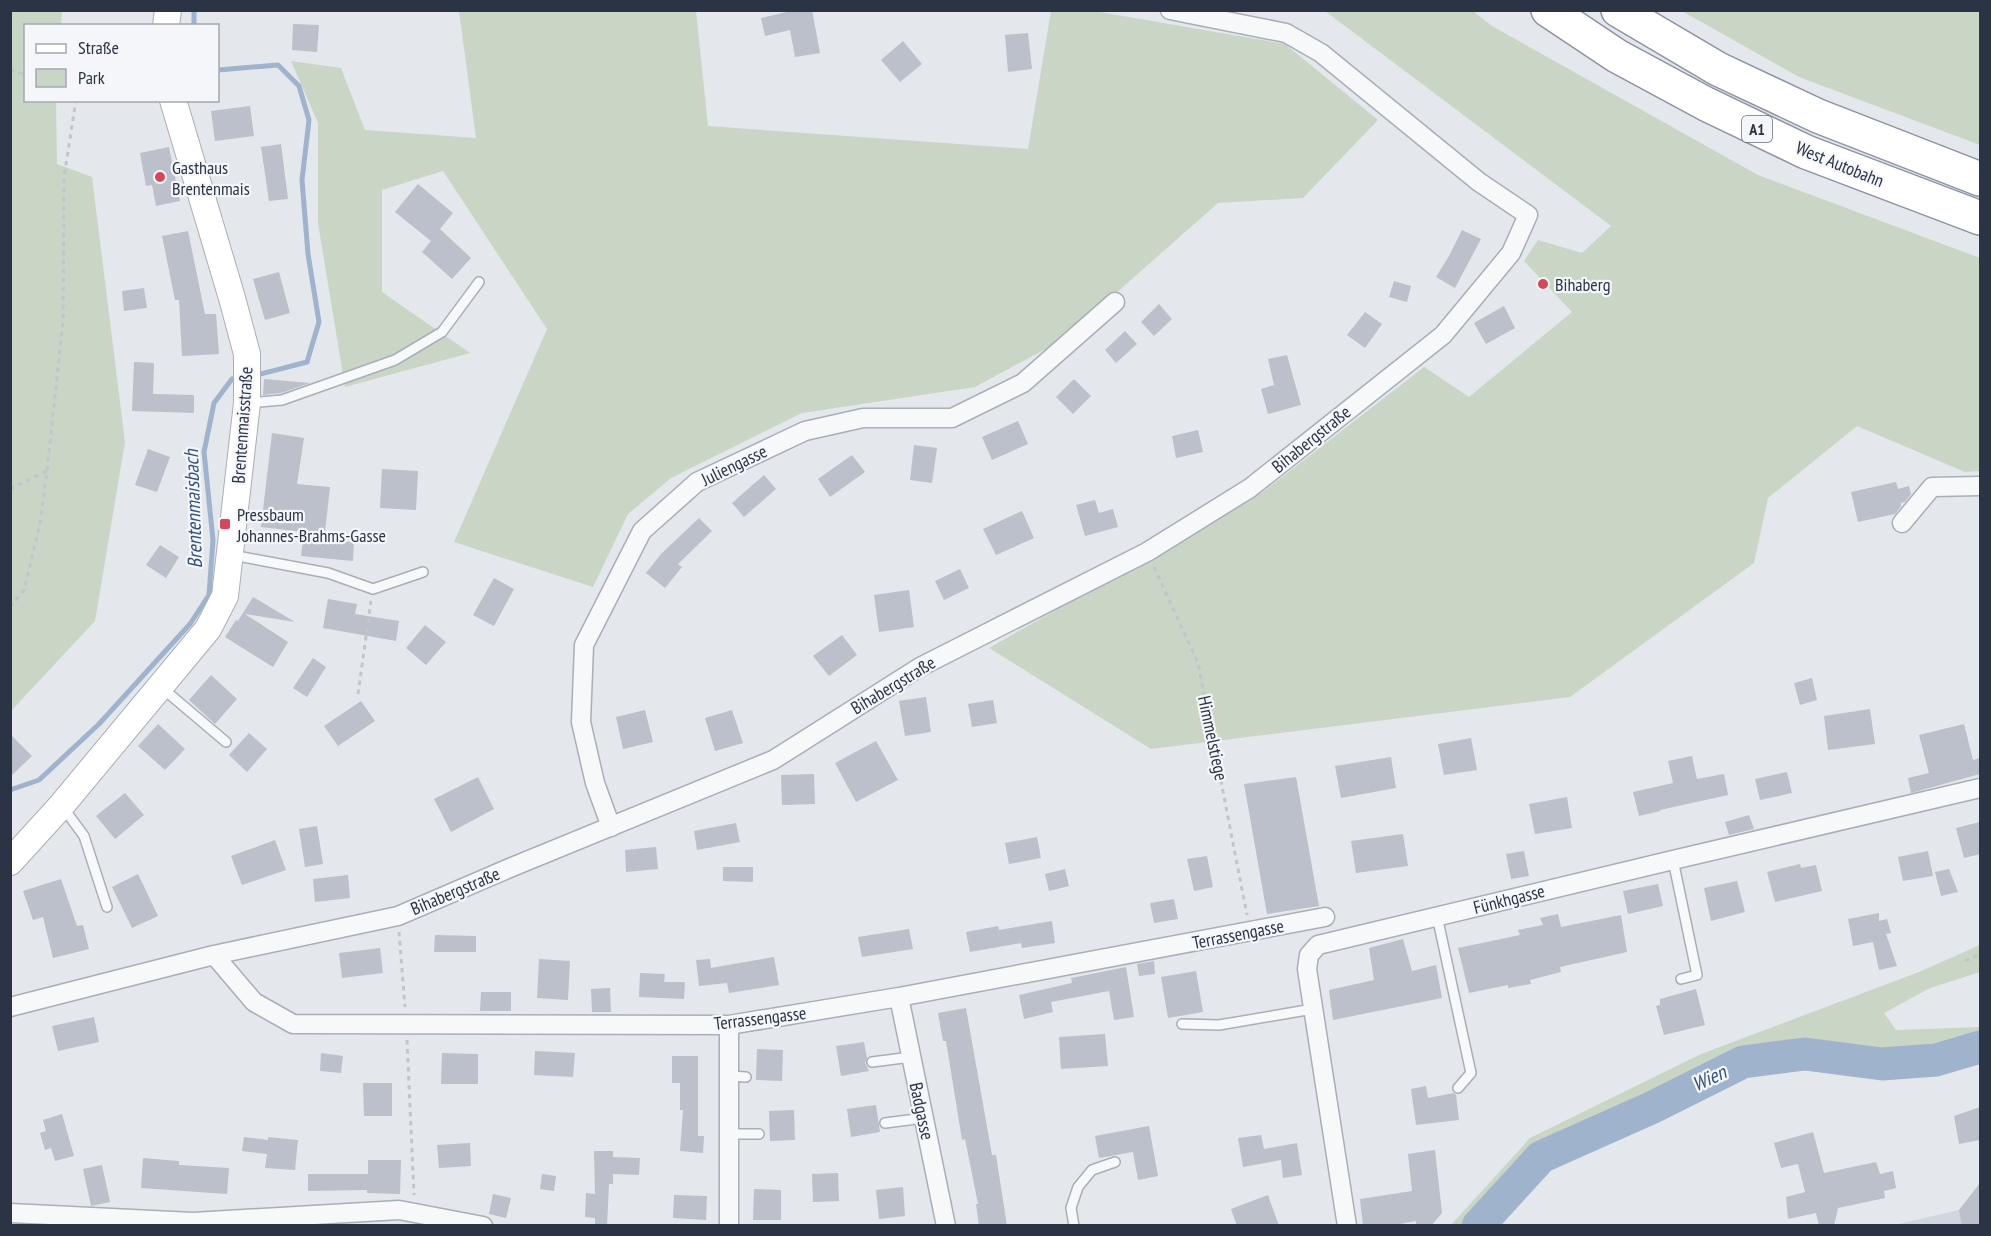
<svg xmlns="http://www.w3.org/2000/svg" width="1991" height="1236" viewBox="0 0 1991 1236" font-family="'PT Sans Narrow',sans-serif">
<rect width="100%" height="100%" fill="#e4e7ec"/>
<path fill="#d2d6de" d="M1980 1184V1225L1890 1226 1959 1210Z"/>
<path fill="#c9d6c5" d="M11 10 62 11 61 25 26 26V100L56 101 57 164 92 177 125 442 95 621 11 711Z
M459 11H696L708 126 1028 149 1051 11H1094L1285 44 1378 120 1303 198 1218 203 1064 339 975 387 802 413 671 478 628 514 593 587 454 542 547 329 443 171 382 190V292L470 353 345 387 318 223V123L291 61 341 68 365 130 476 138Z
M1325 11H1473L1492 26 1758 175 1980 258V471L1965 472 1857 426 1768 498 1754 563 1570 697 1151 749 989 648 1263 492 1424 367 1469 397 1572 312 1524 261 1538 240 1582 253 1611 226Z
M1682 11H1980V145L1799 77Z
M1980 945V972L1930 988 1884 1013 1896 1030 1980 1027V1038L1927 1057 1811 1043 1741 1058 1643 1106 1544 1148 1467 1225H1451L1530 1138 1701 1054 1919 972Z"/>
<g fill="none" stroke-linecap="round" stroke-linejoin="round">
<path stroke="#9fb4cc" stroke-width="5" d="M194 26V10
M218 70 278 65 299 86 309 120 302 180 308 254 319 322 307 362 253 376
M10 790 39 780 99 724 190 624 209 595 213 540 204 452 214 403 232 379 240 378"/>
<path stroke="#9fb4cc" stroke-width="33" d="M1478 1226 1541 1157 1651 1108 1743 1062 1805 1054 1882 1064 1936 1060 1980 1047"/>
</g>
<path fill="#bbc0ca" d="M787 10H812L820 53 795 57 790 30 765 36 761 18 787 12Z
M293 24 319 25 317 52 292 50Z
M1028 33 1032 69 1008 72 1005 35Z
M903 41 922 64 900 82 881 60Z
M250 106 254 136 215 141 211 111Z
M281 144 288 199 269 201 261 147Z
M169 147 180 201 156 206 152 185 146 186 140 153Z
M418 184 453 213 440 229 471 258 452 279 422 252 431 241 395 212Z
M1462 230 1481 239 1455 288 1436 277 1449 256Z
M188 231 205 314H216L219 354 182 356 179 300H175L162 236Z
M279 272 290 313 265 320 253 279Z
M1394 281 1411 286 1407 302 1389 297Z
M144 288 147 308 124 311 122 291Z
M1159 304 1172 319 1154 336 1141 322Z
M1504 306 1515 328 1486 344 1474 323Z
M1365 312 1382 324 1365 348 1347 335Z
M1125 331 1137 344 1116 363 1105 350Z
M1287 355 1301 405 1268 414 1261 389 1274 385 1268 359Z
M134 362 154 363 153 394 194 395V413L132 411Z
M264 379 310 383 281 393 263 395Z
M1074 379 1091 396 1073 414 1056 397Z
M1018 421 1028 444 992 460 982 437Z
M1198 430 1203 452 1176 458 1172 436Z
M272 433 304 438 297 484 330 487 324 541 354 542 353 561 301 556 304 532 261 527Z
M914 445 937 448 932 483 910 480Z
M148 449 170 457 157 492 135 485Z
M852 455 865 472 830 497 818 479Z
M382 469 418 471 416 510 380 508Z
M764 475 776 489 744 517 732 503Z
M1896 482 1898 489 1909 486 1911 494 1905 502 1901 503V506L1895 514 1858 522 1851 492Z
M1095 500 1099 513 1113 509 1118 527 1085 536 1076 505Z
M1022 511 1034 538 996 555 983 529Z
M699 518 712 531 678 564 682 567 665 588 646 573 661 554Z
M160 545 179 557 166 578 146 565Z
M960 569 969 588 944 600 935 581Z
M494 578 514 589 494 626 473 615Z
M909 590 914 627 879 632 874 595Z
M253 597 295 622 245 614 288 642 273 667 225 637 236 620 238 621Z
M328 599 357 604 355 614 399 621 396 641 323 628Z
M425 625 446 642 426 665 406 648Z
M842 635 857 655 829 676 813 656Z
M313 658 326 667 307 697 293 688Z
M211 675 237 699 215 724 189 700Z
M1812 678 1817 700 1800 705 1794 683Z
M926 697 931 732 905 736 899 701Z
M993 700 997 723 972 727 968 704Z
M361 701 375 721 338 746 324 726Z
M1870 709 1875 744 1828 750 1824 716Z
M645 710 653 742 623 749 616 717Z
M732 710 743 743 715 751 705 718Z
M158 724 185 749 165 770 138 746Z
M1964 724 1973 760 1980 758V774L1911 793 1908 778 1929 773 1919 735Z
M249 733 267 749 247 772 229 755Z
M10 734 32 756 10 777Z
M1471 738 1477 770 1444 775 1438 744Z
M876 741 898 780 856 802 835 763Z
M1692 756 1697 779 1724 774 1728 795 1660 810V811L1639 816 1633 792 1673 783 1668 761Z
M1391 757 1396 788 1341 798 1335 766Z
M1787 772 1792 793 1760 800 1755 779Z
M814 774 815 804 782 805 781 775Z
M478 777 494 809 451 832 434 799Z
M1296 777 1319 906 1267 914 1244 784Z
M125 793 144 815 115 839 96 816Z
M1567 797 1572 828 1535 834 1529 804Z
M1749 815 1754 829 1729 835 1725 822Z
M1980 822V854L1964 858 1956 828Z
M736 823 740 842 697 850 694 831Z
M317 826 323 864 305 867 299 829Z
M1403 834 1408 866 1356 873 1351 841Z
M1037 837 1041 858 1009 864 1005 843Z
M275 840 286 870 242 885 231 856Z
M656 847 658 869 626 872 625 850Z
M1524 851 1529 876 1511 879 1506 854Z
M1928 851 1933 876 1903 881 1898 857Z
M1207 856 1213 887 1194 891 1187 859Z
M1800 864 1801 868 1816 865 1822 891 1775 902 1767 872Z
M723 867H753V882L723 881Z
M1065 869 1069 886 1049 891 1045 874Z
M1949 869 1958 892 1941 896 1935 872Z
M138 874 158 916 132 928 112 887Z
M348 875 350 898 315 902 313 879Z
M61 879 77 926 83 925 89 949 53 958 43 917 33 920 23 891Z
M1737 881 1745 912 1711 921 1704 888Z
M1658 884 1663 906 1628 914 1623 891Z
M1174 899 1178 919 1154 923 1150 903Z
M1879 913V921L1887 919 1891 933 1886 934 1897 966 1879 970 1873 942 1853 946 1848 919Z
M1558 914 1561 927 1621 915 1627 952 1560 967 1561 972 1530 980 1531 984 1508 988V985L1469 993 1458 948 1520 935 1518 930 1543 925 1540 918Z
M1052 921 1055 943 1022 948 1021 943 970 952 966 932 998 926 999 930Z
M909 929 913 949 862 957 858 937Z
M435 935 476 936V952H434Z
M1403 939 1412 971 1436 965 1442 998 1333 1020 1329 990 1374 980 1369 948Z
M380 948 383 973 342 978 339 953Z
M774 957 779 985 729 993 727 983 699 986 696 960 710 959 711 968Z
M539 959 570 961 568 1000 537 998Z
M1154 961 1155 974 1139 976 1137 964Z
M1126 967 1134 1017 1114 1020 1109 991 1051 1002 1053 1012 1024 1019 1019 995 1072 983 1071 978Z
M1196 971 1203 1012 1168 1018 1161 977Z
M640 973 665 974 664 982H685L684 999 639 997Z
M610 988 611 1012H592L591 989Z
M1696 989 1705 1025 1664 1035 1656 1006 1660 1005V999Z
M481 992H511V1011H480Z
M966 1008 992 1155H996L1007 1226H979L976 1204H978L965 1139 962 1140 946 1041H943L938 1013Z
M94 1017 99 1042 58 1051 52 1026Z
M1105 1034 1108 1066 1061 1069 1059 1037Z
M864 1042 867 1058 865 1063 869 1071 841 1076 836 1046Z
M757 1049 783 1050 782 1081 756 1080Z
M535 1051 575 1053 573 1077 534 1075Z
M321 1053 343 1056 341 1073 320 1071Z
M442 1053 478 1054V1084H441Z
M672 1056H698V1136H704L703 1153 680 1151 683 1110H680V1083H672Z
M363 1083H392V1116H364Z
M1426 1086 1428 1098 1454 1093 1456 1095 1459 1120 1416 1125 1411 1089Z
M876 1105 880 1132 851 1137 847 1109Z
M1980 1107V1140L1959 1144 1954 1116Z
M794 1110 795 1140 770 1141 769 1111Z
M62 1114 74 1156 55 1161 51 1148 45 1150 40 1133 46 1131 43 1120Z
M1149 1126 1158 1176 1138 1180 1133 1152 1099 1158 1095 1136Z
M1813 1132 1824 1173 1876 1162 1880 1174 1893 1171 1896 1188 1884 1191 1885 1198 1838 1208 1834 1226H1819L1816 1213 1788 1219 1786 1197 1805 1192 1798 1164 1781 1168 1774 1143Z
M1261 1135 1264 1149 1297 1143 1302 1175 1283 1178 1281 1160 1243 1167 1238 1138Z
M244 1137 268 1140V1137L298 1140 295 1170 265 1168 267 1154 242 1151Z
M470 1143 471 1166 439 1168 437 1145Z
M1435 1150 1442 1213 1431 1226H1416V1221L1389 1226H1363L1360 1199 1412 1191 1408 1154Z
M594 1151H613V1157L640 1158 639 1175 613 1174V1184H609L607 1226H595V1218L585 1217 586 1193 595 1194Z
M143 1158 179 1161V1165L229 1168 227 1194 141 1188Z
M368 1160H401L400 1194 367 1193V1190L308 1191V1174H368Z
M102 1165 110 1202 91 1206 83 1169Z
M838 1173 839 1201 813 1202 812 1174Z
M542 1174 556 1176 554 1191 540 1189Z
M1980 1183V1226H1962L1959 1210Z
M903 1187 905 1216 879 1219 876 1190Z
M754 1189 781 1190V1220H753Z
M493 1194 511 1198 506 1218 489 1214Z
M674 1195 707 1196 706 1220 673 1218Z
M1268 1195 1279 1226H1237L1231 1209Z"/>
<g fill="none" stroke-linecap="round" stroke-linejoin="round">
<defs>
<path id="lane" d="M249 403 282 400 395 360 442 332 479 282
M232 555 328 573 373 589 423 572
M161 687 226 742
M62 806 84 836 107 907
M1673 860 1697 975 1681 979
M1437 916 1471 1073 1458 1088
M1182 1024 1219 1025 1313 1009
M872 1062 911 1057
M729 1076 746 1077
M885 1123 924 1118
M728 1134H759
M1074 1226 1071 1208 1078 1187 1092 1170 1115 1162"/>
<path id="street" d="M1902 523 1932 487 1980 486
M611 827 595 783 581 722 584 645 642 531 697 482 805 431 863 418H952L1023 383 1115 302
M214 955 254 1002 293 1024 729 1025 899 997 1325 917
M899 997 946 1226
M10 1007 214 955 398 916 512 867 773 760 920 667 1147 552 1250 488 1443 335 1511 253 1528 215 1479 182 1321 53 1286 33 1170 10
M729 1025V1226
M10 1213 193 1222 399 1210 483 1226
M1347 1226 1307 969 1309 955 1318 945 1673 860 1980 788"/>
<path id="secondary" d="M166 26 168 10
M10 862 61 806 208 629 225 596 247 403V354L232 298 173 100"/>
<path id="highway" d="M1548 10 1617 56 1706 104 1806 152 1980 218
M1618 10 1718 69 1818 116 1980 179"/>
</defs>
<use href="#lane" stroke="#a9aeb7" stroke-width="12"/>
<use href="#street" stroke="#a9aeb7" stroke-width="21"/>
<use href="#secondary" stroke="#a9aeb7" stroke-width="28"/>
<use href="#highway" stroke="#8b94a3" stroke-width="36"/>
<path stroke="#c2c5cb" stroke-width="3" stroke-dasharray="4.5 4.5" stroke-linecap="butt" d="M10 70 26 75
M10 489 47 471
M1154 567 1198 663 1247 915
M10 607 24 590 40 524 47 471 63 321 64 177 76 100
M358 694 371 601
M399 932 405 1007
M1965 961 1980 954
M407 1040 414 1195"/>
<use href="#lane" stroke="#f7f8fa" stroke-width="9"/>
<use href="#street" stroke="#f7f8fa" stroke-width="18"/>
<use href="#secondary" stroke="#fff" stroke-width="26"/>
<use href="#highway" stroke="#fff" stroke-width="33"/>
</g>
<g fill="#d1495b" stroke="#f4f6f9" stroke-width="2">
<circle cx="160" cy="177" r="6"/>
<circle cx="1543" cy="284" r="6"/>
<rect x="219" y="518" width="12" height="12" rx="3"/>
</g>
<g text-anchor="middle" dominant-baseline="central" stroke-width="4.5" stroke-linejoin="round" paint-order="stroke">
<rect fill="#f4f6f9" stroke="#676e7b" stroke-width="1.5" x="1742" y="116" width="30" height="26" rx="4.5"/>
<g font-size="16" font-weight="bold" fill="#2b3445">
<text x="1757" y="129">A1</text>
</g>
<g font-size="18" fill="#2b3445" stroke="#f4f6f9">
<text transform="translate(1840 164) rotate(22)">West Autobahn</text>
<text transform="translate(242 425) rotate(-86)">Brentenmaisstraße</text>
<text transform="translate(1311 439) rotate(-39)">Bihabergstraße</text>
<text transform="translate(734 465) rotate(-26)">Juliengasse</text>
<text transform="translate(893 685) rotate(-31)">Bihabergstraße</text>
<text transform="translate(1213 738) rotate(78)">Himmelstiege</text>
<text transform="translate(455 891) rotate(-23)">Bihabergstraße</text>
<text transform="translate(1509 899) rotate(-14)">Fünkhgasse</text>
<text transform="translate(1238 934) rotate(-11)">Terrassengasse</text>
<text transform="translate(760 1018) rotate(-7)">Terrassengasse</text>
<text transform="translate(922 1111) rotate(78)">Badgasse</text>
</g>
<g font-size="18" fill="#2b3445" stroke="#f4f6f9" text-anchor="start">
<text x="172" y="167">Gasthaus<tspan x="172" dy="21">Brentenmais</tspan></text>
<text x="1555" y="284">Bihaberg</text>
<text x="237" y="514">Pressbaum<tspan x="237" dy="21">Johannes-Brahms-Gasse</tspan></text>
</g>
<g font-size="20" font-style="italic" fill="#34527a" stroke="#f4f6f9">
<text transform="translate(193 509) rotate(-92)">Brentenmaisbach</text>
<text transform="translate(1709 1078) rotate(-25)">Wien</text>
</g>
</g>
<rect width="1991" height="1236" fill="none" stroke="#2b3445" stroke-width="24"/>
<rect x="24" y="24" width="195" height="78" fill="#f4f6f9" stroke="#a4a8b1" stroke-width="1.5"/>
<rect x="36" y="44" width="30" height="9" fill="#ffffff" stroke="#a4a8b1" stroke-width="1.5"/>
<text x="78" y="54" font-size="18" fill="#2b3445">Straße</text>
<rect x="36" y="69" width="30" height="18" fill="#c9d6c5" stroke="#a4a8b1" stroke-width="1.5"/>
<text x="78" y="84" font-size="18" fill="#2b3445">Park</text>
</svg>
